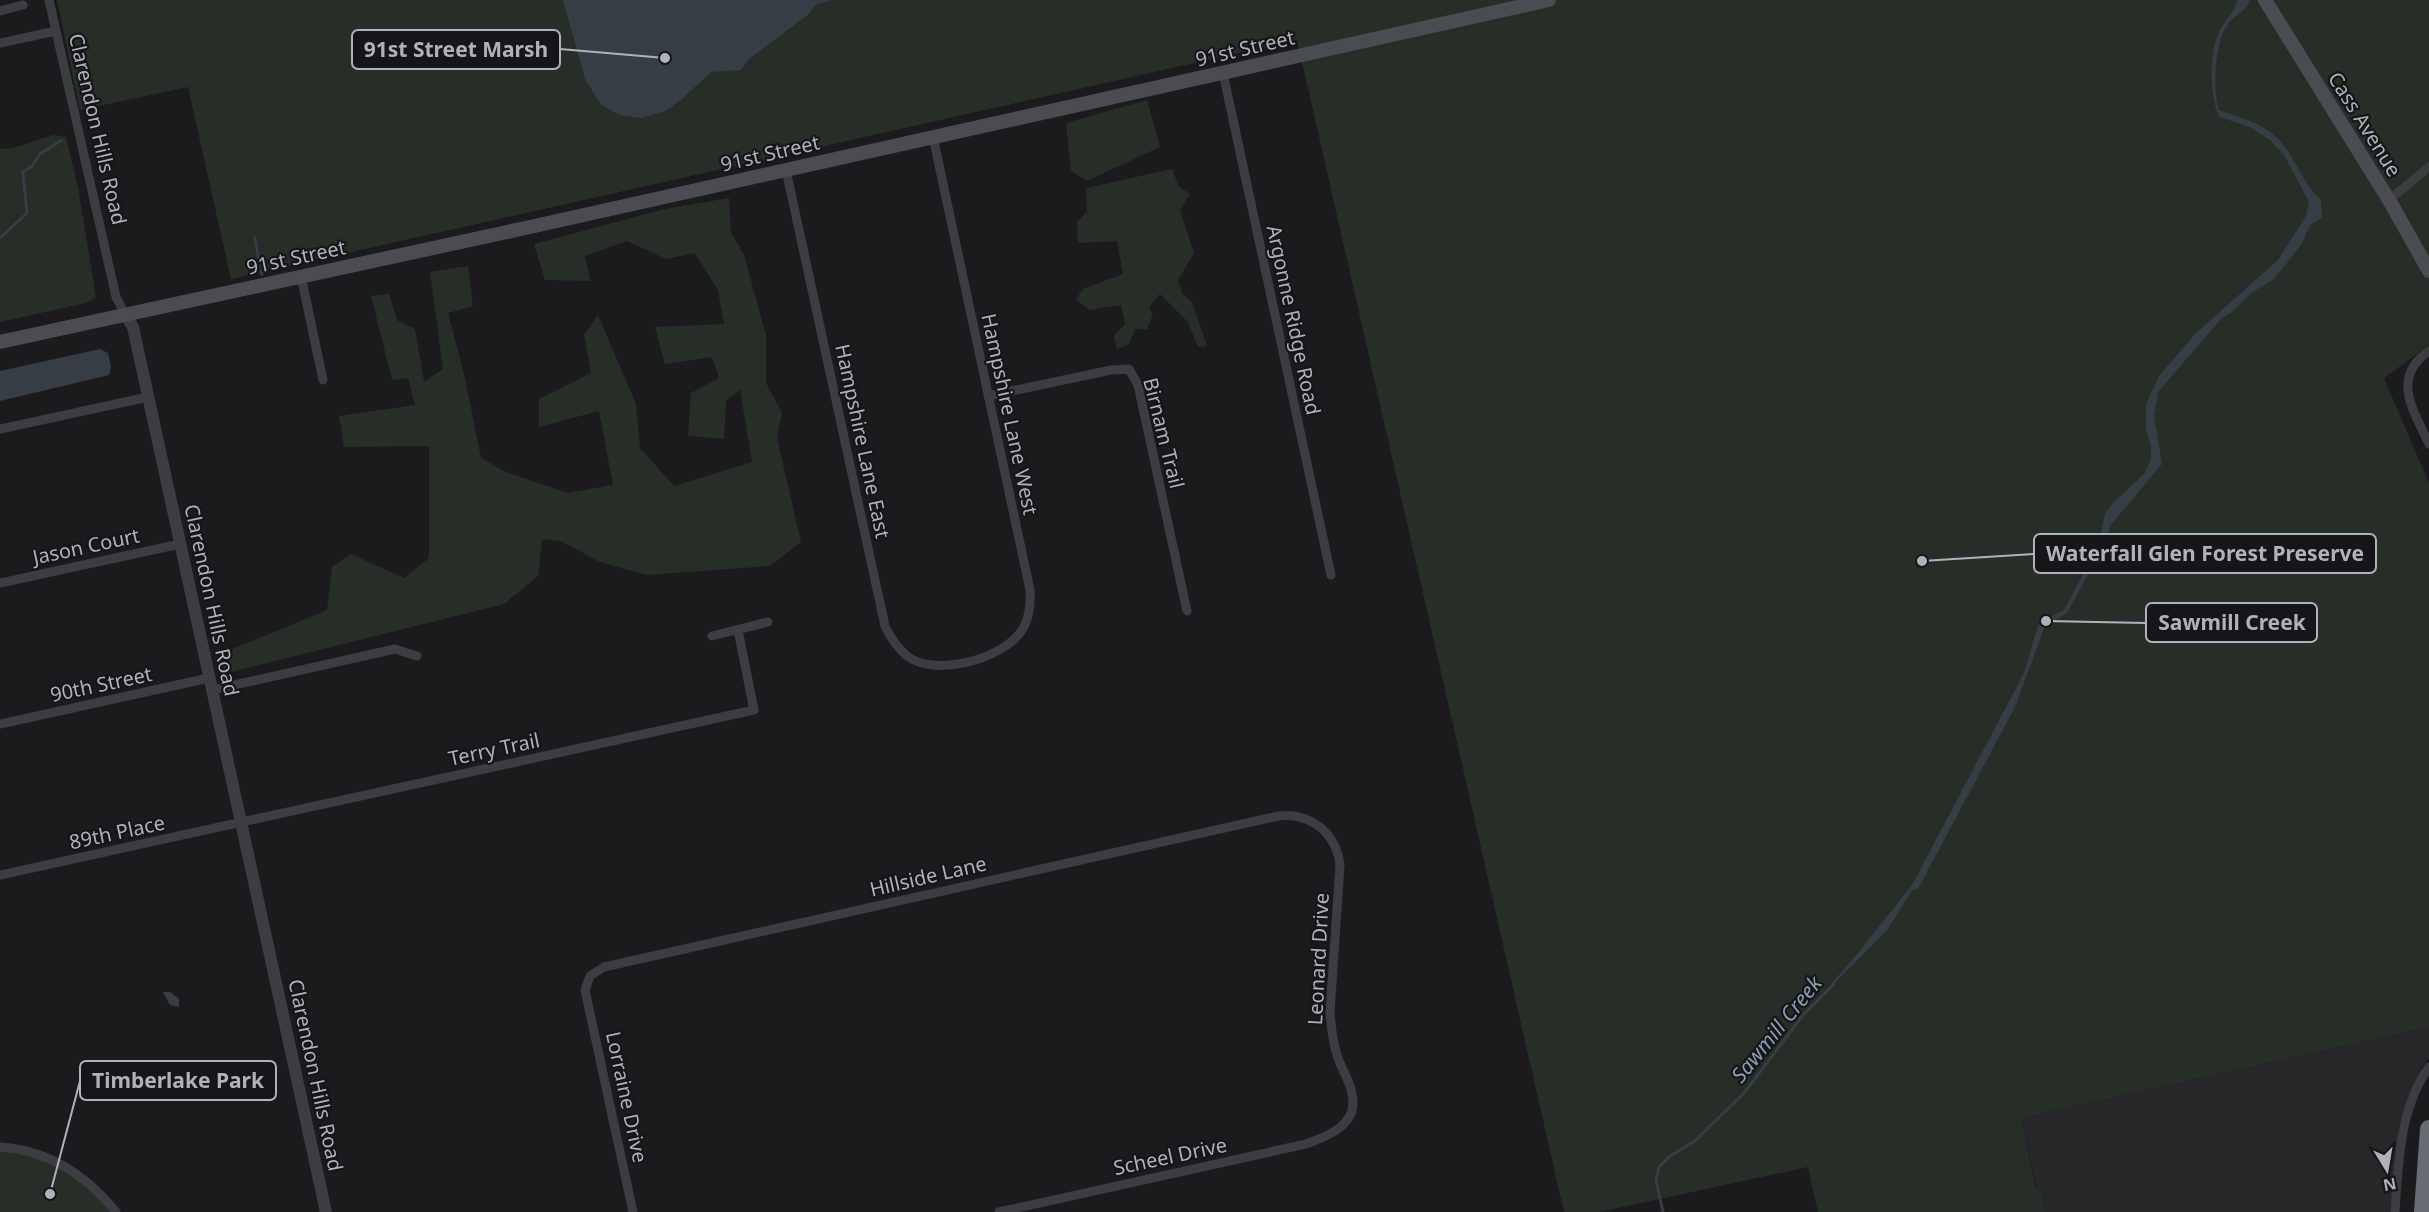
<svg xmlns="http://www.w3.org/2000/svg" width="2429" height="1212" viewBox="0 0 2429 1212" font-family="'Noto Sans',sans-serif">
<rect width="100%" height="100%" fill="#1b1b1d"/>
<path fill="#27272a" d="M2429 1027V1058L2422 1067 2408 1097 2395 1152 2391 1212H2042L2021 1118Z"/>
<path fill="#272e28" d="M57 0H2429V345L2384 378 2429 483V1027L2021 1118 2036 1189 2041 1193 2044 1212H1818L1808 1167 1599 1212H1564L1297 40 231 279 188 87 80 110Z
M1147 100 1160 147 1087 181 1071 171 1066 123Z
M53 135 66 137 78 188 96 297 86 303 0 322V149L13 148Z
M1172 169 1179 187 1190 194 1180 210 1194 253 1178 280 1182 293 1192 302 1207 346 1198 347 1188 322 1160 294 1149 307 1153 314 1147 329H1135L1129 344 1117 349 1114 336 1125 324 1121 305 1089 310 1076 299 1083 289 1123 274 1117 241 1078 243 1077 221 1087 212 1086 188Z
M729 198 731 232 744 255 766 335V383L782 413 777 438 801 542 770 566 646 575 600 562 561 541 542 539 538 576 504 604 223 674V653L327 610 332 567 351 554 404 578 429 558V446L344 447 339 416 415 405 408 378 392 380 371 296 389 294 397 320 415 329 424 382 443 369 430 272 468 266 473 306 448 313 465 378 481 458 506 472 568 493 613 485 599 411 539 427V399L591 373 584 335 598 315 636 404 640 448 674 486 752 462 740 390 726 400 724 439 688 436 691 393 719 378 712 357 665 364 655 327 724 324 718 290 695 253 666 259 627 241 585 256 590 281 545 280 534 244 665 209Z
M0 1147 61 1163 115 1212H0Z"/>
<path fill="#363d45" d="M563 0H831L815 5 810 13 749 59 741 70 711 72 681 100 665 111 642 118 620 115 601 105 585 79Z
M2238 0H2250C2246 11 2235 15 2228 24 2215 41 2212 89 2219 110 2235 116 2252 120 2267 130 2288 143 2296 167 2309 187 2312 192 2318 196 2321 201L2322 218 2310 225 2301 245 2274 279 2251 293 2233 311 2220 320 2158 392 2154 416 2162 464 2110 526 2106 548 2089 573 2067 613 2045 626 2015 707 1918 889 1912 891 1887 930 1815 1003 1858 953 1912 885 2024 673 2038 626 2046 619 2064 610 2098 547 2105 514 2113 503 2145 473 2151 458V445L2146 431V404L2159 376 2195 334 2278 260 2306 216 2309 202 2284 155 2271 141 2250 127 2219 117C2210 96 2209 58 2217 37 2222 23 2233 14 2238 0Z
M100 349 108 353 111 367 109 375 0 401V371Z
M163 992H170L179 999V1007L170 1005Z"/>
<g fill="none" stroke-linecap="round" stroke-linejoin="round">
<path stroke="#363d45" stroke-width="3" d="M0 238 27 213 23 172 32 166 40 154 62 140
M255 238 259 262
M261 272 262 274
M1663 1212 1656 1180 1659 1167 1670 1156 1695 1141 1745 1092 1803 1015 1834 984"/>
<path stroke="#3c3d41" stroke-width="9" d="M49 0 116 297 125 314
M0 11 23 5
M0 43 56 31
M1223 73 1331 575
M786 170 885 626C890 637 898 648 907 656 935 677 998 660 1019 634 1029 623 1031 604 1030 590L933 137
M2389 200 2429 167
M301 276 323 380
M2429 351C2390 378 2414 411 2429 444
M988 396 1111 370 1129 369 1138 385 1187 611
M0 429 148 397
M0 583 180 544
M712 636 768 622
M212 690 395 649 417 656
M0 724 209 678
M0 875 754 710 738 630
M0 1147C49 1150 86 1175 116 1212
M633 1212 585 990 590 976 604 967 1278 816C1311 812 1336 833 1340 865L1330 1012C1331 1028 1333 1043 1338 1058 1342 1070 1350 1081 1352 1094 1359 1124 1329 1136 1306 1144L999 1212
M2395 1212C2398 1164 2400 1107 2429 1067"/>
<path stroke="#3c3d41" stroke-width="12" d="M125 314 133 327 326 1212"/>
<path stroke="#4a4c51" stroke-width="14" d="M2265 0 2389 200 2429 271
M0 342 530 227 1549 0"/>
<path stroke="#696b72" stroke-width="18" d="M2423 1212 2429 1129"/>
</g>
<g text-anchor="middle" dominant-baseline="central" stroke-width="4.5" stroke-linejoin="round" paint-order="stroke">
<g font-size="20" fill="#afb2bb" stroke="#161618">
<text transform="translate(1245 48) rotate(-13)">91st Street</text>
<text transform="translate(2365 124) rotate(58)">Cass Avenue</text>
<text transform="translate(98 129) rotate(77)">Clarendon Hills Road</text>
<text transform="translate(770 153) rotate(-13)">91st Street</text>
<text transform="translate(296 257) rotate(-12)">91st Street</text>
<text transform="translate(1294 320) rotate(78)">Argonne Ridge Road</text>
<text transform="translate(1010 414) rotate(78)">Hampshire Lane West</text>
<text transform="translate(1164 433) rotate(76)">Birnam Trail</text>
<text transform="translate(863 441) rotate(78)">Hampshire Lane East</text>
<text transform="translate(86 546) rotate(-12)">Jason Court</text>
<text transform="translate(212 600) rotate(78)">Clarendon Hills Road</text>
<text transform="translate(101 684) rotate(-12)">90th Street</text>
<text transform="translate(494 749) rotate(-12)">Terry Trail</text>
<text transform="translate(117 832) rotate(-12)">89th Place</text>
<text transform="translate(928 876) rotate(-13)">Hillside Lane</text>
<text transform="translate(1318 959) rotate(-87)">Leonard Drive</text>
<text transform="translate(316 1075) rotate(78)">Clarendon Hills Road</text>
<text transform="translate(627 1097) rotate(78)">Lorraine Drive</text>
<text transform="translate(1170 1156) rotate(-12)">Scheel Drive</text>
</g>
<g font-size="21" font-style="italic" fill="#8a9fb2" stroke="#161618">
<text transform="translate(1776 1029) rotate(-51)">Sawmill Creek</text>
</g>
</g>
<path fill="none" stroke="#afb2bb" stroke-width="2" d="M665 58L560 49M1922 561L2034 554M2046 621L2146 623M50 1194L80 1081"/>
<g fill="#afb2bb" stroke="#161618" stroke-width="2">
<circle cx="665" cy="58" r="6"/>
<circle cx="1922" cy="561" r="6"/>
<circle cx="2046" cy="621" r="6"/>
<circle cx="50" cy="1194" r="6"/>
</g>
<g fill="#161618" stroke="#afb2bb" stroke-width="2">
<rect x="352" y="30" width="208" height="39" rx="6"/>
<rect x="2034" y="534" width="342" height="39" rx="6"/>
<rect x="2146" y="603" width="171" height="39" rx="6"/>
<rect x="80" y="1061" width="196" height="39" rx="6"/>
</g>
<g font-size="21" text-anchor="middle" font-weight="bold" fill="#afb2bb">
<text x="456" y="57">91st Street Marsh</text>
<text x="2205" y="561">Waterfall Glen Forest Preserve</text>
<text x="2232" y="630">Sawmill Creek</text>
<text x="178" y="1088">Timberlake Park</text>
</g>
<g transform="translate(2387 1170) rotate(169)" stroke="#161618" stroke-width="4.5" paint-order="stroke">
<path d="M0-4.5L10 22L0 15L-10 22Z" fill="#afb2bb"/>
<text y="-9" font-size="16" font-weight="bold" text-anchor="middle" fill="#afb2bb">N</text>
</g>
</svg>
